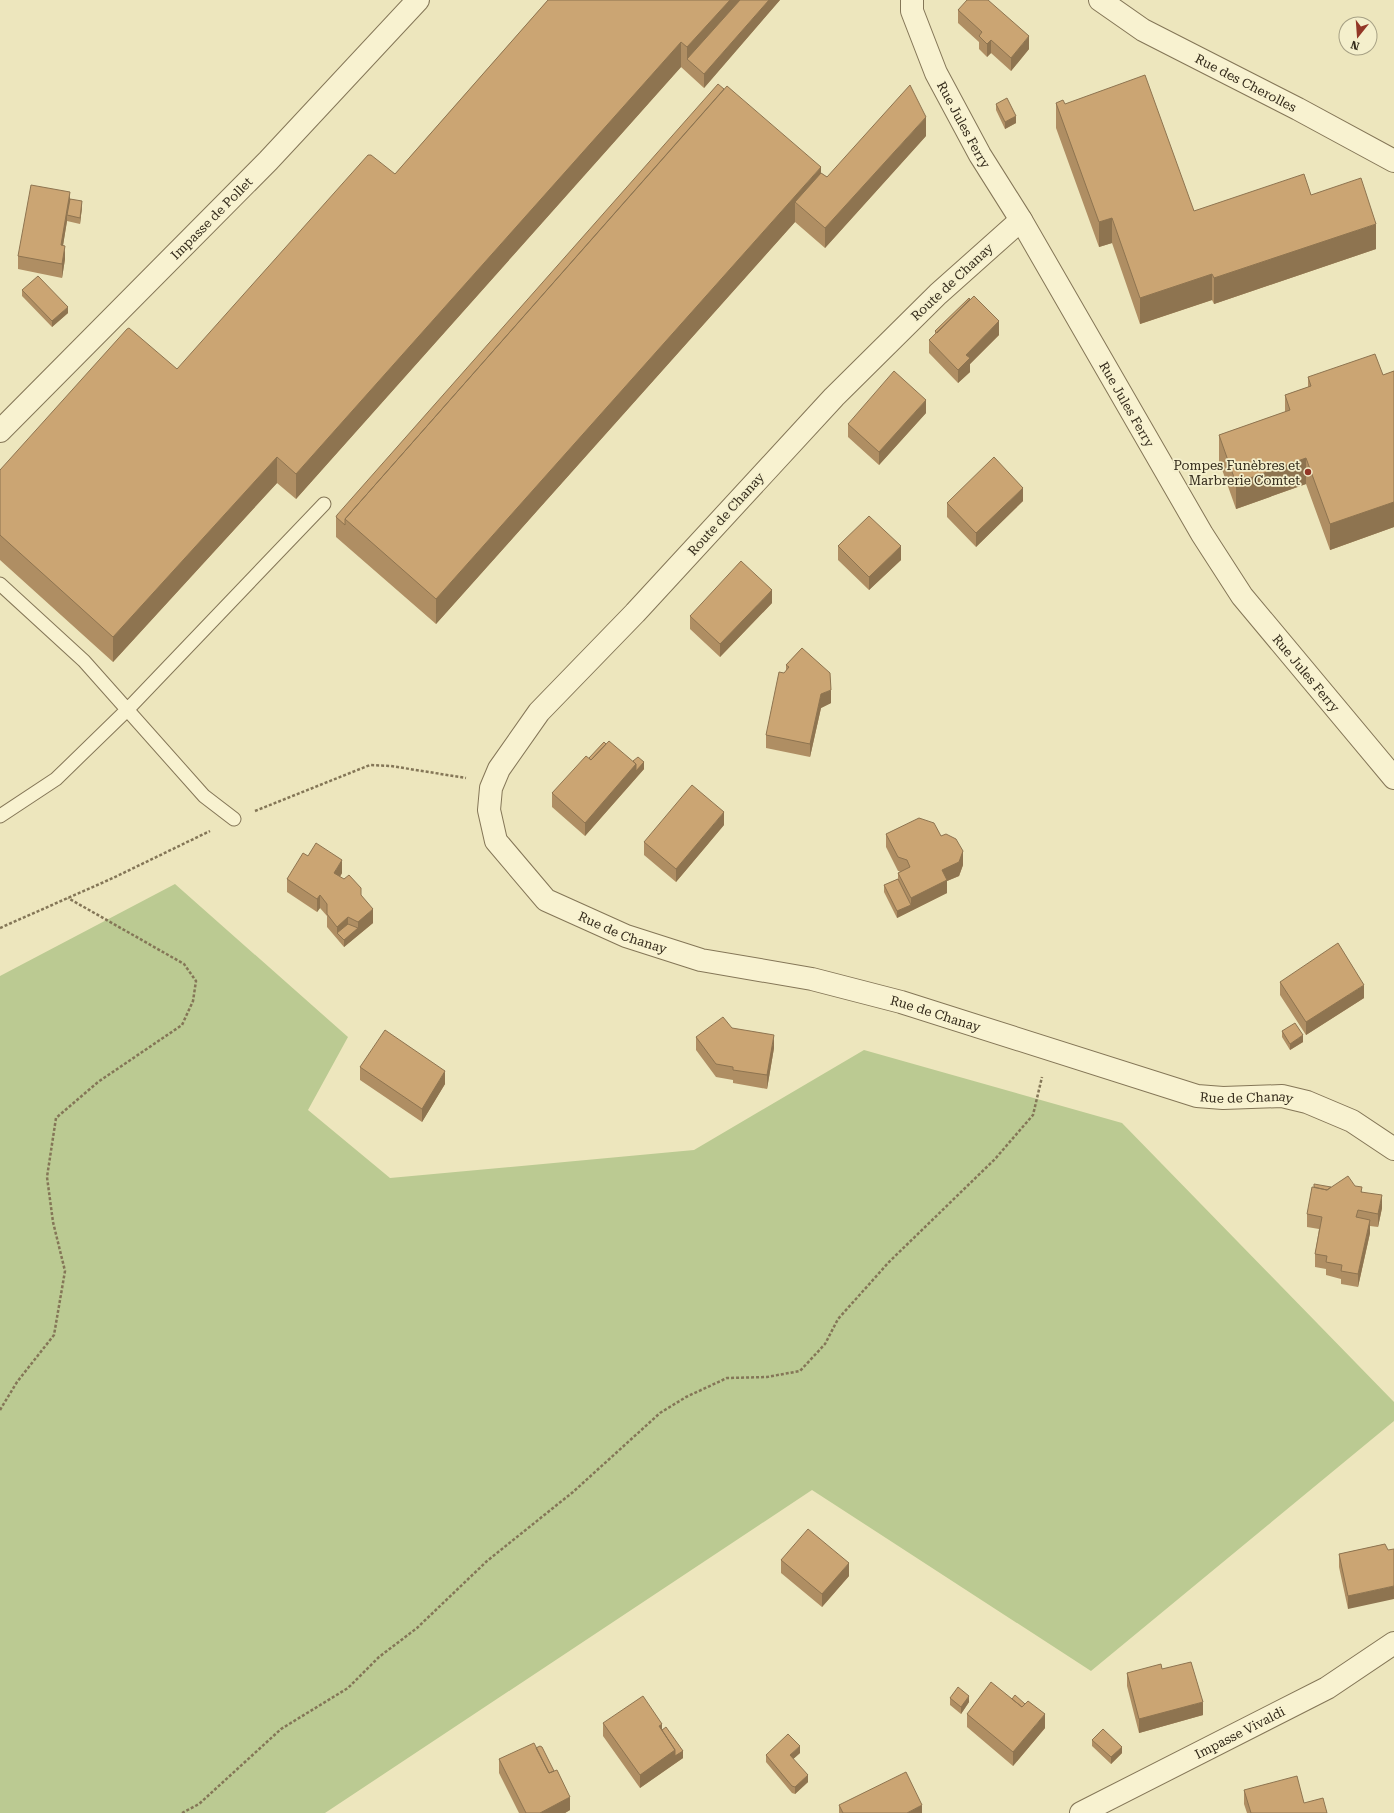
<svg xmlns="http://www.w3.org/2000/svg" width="1394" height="1813" viewBox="0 0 1394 1813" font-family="'Roboto Serif',serif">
<rect width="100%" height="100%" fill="#ede6bd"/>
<path fill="#bbca92" d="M175 884 348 1037 308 1110 390 1178 694 1150 864 1050 1122 1123 1394 1402V1421L1091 1671 812 1490 325 1813H0V976Z"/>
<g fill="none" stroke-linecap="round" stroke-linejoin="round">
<defs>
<path id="service" d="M0 584 84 661 204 796 234 819
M0 816 56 779 128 709 324 504"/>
<g id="minor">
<path id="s1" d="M912 0V11L936 73 980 155 1021 220 1202 534 1242 596 1394 778"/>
<path id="s2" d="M1100 0 1143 30 1298 109 1394 161"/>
<path id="s3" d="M1021 220 938 294 834 397 635 613 539 712 499 769 491 788 489 810 496 841 546 900 626 936 701 960 812 979 901 1002 1197 1096 1223 1098 1282 1096 1307 1102 1352 1121 1394 1149"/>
<path id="s4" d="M0 431 268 161 418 0"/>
<path id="s5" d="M1081 1813 1327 1688 1394 1643"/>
</g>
</defs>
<use href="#service" stroke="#847657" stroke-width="15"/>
<use href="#minor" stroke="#847657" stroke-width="24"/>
<path stroke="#847657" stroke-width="2.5" stroke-dasharray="3 2" stroke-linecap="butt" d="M255 811 370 765 391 766 466 778
M0 928 113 878 210 831
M0 1410 17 1382 54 1335 65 1271 53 1222 47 1177 56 1118 98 1082 182 1025 193 1001 196 981 184 964 68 898
M182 1813 199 1804 281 1729 348 1688 379 1657 417 1628 487 1561 573 1492 660 1413 686 1397 727 1378 767 1377 800 1371 825 1344 838 1319 889 1262 995 1159 1033 1115 1042 1077"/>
<use href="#service" stroke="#f8f2d0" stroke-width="13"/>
<use href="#minor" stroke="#f8f2d0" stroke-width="22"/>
</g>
<path fill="#af8e63" d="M548 0H780L704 88 681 67 296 499 277 483 113 662 0 560V470L177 369 395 174Z
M958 10 1029 49 1011 71 991 53 987 57 979 49V42L958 23Z
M1056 103 1065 104 1194 211 1311 195 1376 249 1214 304 1212 300 1140 324 1112 243 1099 247 1056 128Z
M996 104 1016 123 1005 129 996 110Z
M926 136 825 248 795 222 436 624 336 537V517L821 173 827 177Z
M70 199 82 207 80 224 67 221 63 245 65 259 62 278 18 269V256Z
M22 290 68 313 52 327 22 296Z
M935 331 999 335 970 364V372L958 383 929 353V340L935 335Z
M1394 371V527L1330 550 1306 484 1236 509 1219 461V435L1285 412V395L1308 387V377L1383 375Z
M926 413 879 465 848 437V424Z
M1023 501 976 547 947 517V503Z
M838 546 901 560 869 590 838 560Z
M772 603 720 657 690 629V616Z
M802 648 831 703 821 708 810 757 766 748V735L784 673 786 671V665Z
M606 744 644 769 585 836 552 807V793L589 758Z
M724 825 676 882 644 855V842Z
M886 834 941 836 963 865 959 876 947 881V893L897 918 884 892V885L898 879V873L900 871H898L886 847Z
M308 856 342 873 340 877 361 895 373 923 344 947 327 927V916L320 908 317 912 287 892V879Z
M1280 982 1364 998 1306 1035 1280 995Z
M732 1028 774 1048 767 1089 733 1083V1080L716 1077 696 1050V1037Z
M1282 1031 1303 1042 1290 1050 1282 1037Z
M360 1067 445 1084 422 1122 360 1080Z
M1355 1186 1382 1208 1378 1227 1370 1226V1233L1358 1287 1341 1284V1279L1326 1275V1269L1315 1267V1254L1319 1229 1307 1227V1214L1331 1187Z
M1385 1544 1348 1609 1339 1567V1554Z
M781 1560 849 1576 822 1607 781 1573Z
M1162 1669 1203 1715 1139 1733 1127 1686V1673Z
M950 1698 969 1702 961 1714 950 1705Z
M967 1714 1045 1728 1013 1766 967 1727Z
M603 1723 662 1730 683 1758 640 1788 603 1736Z
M1092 1740 1122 1753 1111 1764 1092 1746Z
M536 1748 554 1771 570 1810 565 1813H519L499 1773V1759Z
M800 1753 793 1759 808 1782 795 1794 792 1793 766 1762V1755Z
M1244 1790 1304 1803 1327 1813H1247L1244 1804Z
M839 1805 922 1813H839Z"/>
<path fill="#8e7450" d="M730 0H753L687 59V73V47Z
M769 0H780L704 88V74Z
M1029 36V49L1011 71V58Z
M991 40V53L987 57V44Z
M681 42V67L296 499V474Z
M1016 116V123L1005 129V122Z
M926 117V136L825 248V228Z
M821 167V192L795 202V222L436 624V599Z
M70 192V205L67 215V221L61 258V245Z
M82 201V207L80 224V218Z
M1112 218V243L1099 247V222Z
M1376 224V249L1214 304V278Z
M65 246V259L62 278V264Z
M1212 274V300L1140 324V298Z
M68 307V313L52 327V321Z
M999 321V335L970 364V372L958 383V370L966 355Z
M926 400V413L879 465V452Z
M277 457V483L113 662V637Z
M1306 458V484L1236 509V483Z
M1023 488V501L976 547V533Z
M1394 502V527L1330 550V524Z
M901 546V560L869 590V577Z
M772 590V603L720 657V644Z
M831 690V703L821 708 810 757V744L821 694Z
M644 762V769L585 836V823L636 764Z
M724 812V825L676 882V869Z
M963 851V865L959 876 947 881V893L911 911V898Z
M342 860V873L334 886V873Z
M320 895V908L317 912V899Z
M911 905V911L897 918V911Z
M373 909V923L344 947V940L358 928V922Z
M348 917V930L337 933V940V927Z
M1364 985V998L1306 1035V1022Z
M774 1035V1048L767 1089V1075Z
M1303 1035V1042L1290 1050V1044Z
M445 1071V1084L422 1122V1109Z
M1382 1195V1208L1378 1227V1214Z
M1370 1220V1233L1358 1287V1274Z
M849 1563V1576L822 1607V1594Z
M1394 1586V1599L1348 1609V1596Z
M969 1696V1702L961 1714V1707Z
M1203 1702V1715L1139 1733V1719Z
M1045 1714V1728L1013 1766V1752Z
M662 1724V1737L659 1726Z
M800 1746V1753L790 1762V1755Z
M1122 1747V1753L1111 1764V1757Z
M675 1750 683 1751V1758L640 1788V1775Z
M808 1775V1782L795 1794V1787Z
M570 1797V1810L565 1813H540Z
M922 1805V1813H907Z"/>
<path fill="#cba573" stroke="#8e7450" d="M548 0H730L687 47 681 42 296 474 277 457 113 637 0 535V470L127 329 129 328 177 369 368 155H371L395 174Z
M740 0H769L704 74 687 59Z
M967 0H988L1029 36 1011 58 991 40 987 44 979 36 982 32 958 10Z
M1145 75 1194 211 1304 174 1311 195 1361 178 1376 224 1214 278 1212 274 1140 298 1112 218 1099 222 1056 103 1063 100 1065 104Z
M718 84 724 89 345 519V525L336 517 337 515Z
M910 85 926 117 825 228 795 202 821 173 827 177Z
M727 86 821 167 436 599 345 519Z
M1007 98 1016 116 1005 122 996 104Z
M31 185 70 192 61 245 65 246 62 264 18 256Z
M70 199 82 201 80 218 67 215Z
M38 276 68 307 52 321 22 290Z
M974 296 999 321 966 355 970 358 958 370 929 340Z
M969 298 970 299 937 333 935 331Z
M1375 354 1383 375 1394 371V502L1330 524 1306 458 1236 483 1219 435 1290 410 1285 395 1311 386 1308 377Z
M894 371 926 400 879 452 848 424Z
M994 457 1023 488 976 533 947 503Z
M869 516 901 546 869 577 838 546Z
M741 561 772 590 720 644 690 616Z
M802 648 830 673 831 690 821 694 810 744 766 735 779 672 784 673 789 667 786 665Z
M609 741 636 764 585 823 552 793 586 756 591 760Z
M604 742 606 744 591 760 589 758Z
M638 757 644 762 636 771V764L633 761Z
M692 785 724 812 676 869 644 842Z
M919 818 934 823 941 836 946 834 956 839 963 851 959 862 942 870 947 880 911 898 898 873 910 867 907 860 898 857 886 834Z
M316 843 342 860 334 873 344 879 349 875 361 888V895L373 909 358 922 348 917 337 927 327 914V904L320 895 317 899 287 879 303 853 308 856Z
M898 879 911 905 897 911 884 885Z
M348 924 358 928 344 940 337 933Z
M1338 943 1364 985 1306 1022 1280 982Z
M723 1017 732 1028 774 1035 767 1075 733 1070V1067L716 1064 696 1037Z
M1295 1023 1303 1035 1290 1044 1282 1031Z
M385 1030 445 1071 422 1109 360 1067Z
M1348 1176 1355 1186 1362 1187 1361 1192 1382 1195 1378 1214 1358 1210 1356 1217 1370 1220 1358 1274 1341 1271 1342 1265 1326 1262 1327 1256 1315 1254 1322 1217 1307 1214 1312 1187 1327 1190Z
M1314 1184 1331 1187 1327 1190 1314 1187Z
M808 1529 849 1563 822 1594 781 1560Z
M1385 1544 1388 1550 1394 1549V1586L1348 1596 1339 1554Z
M1191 1662 1203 1702 1139 1719 1127 1673 1161 1664 1162 1669Z
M991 1682 1022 1707 1028 1701 1045 1714 1013 1752 967 1714Z
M958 1687 969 1696 961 1707 950 1698Z
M1015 1695 1025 1704 1022 1707 1012 1699Z
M643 1696 662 1724 659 1726 675 1750 640 1775 603 1723Z
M666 1727 683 1751 675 1756V1750L662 1730Z
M1103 1729 1122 1747 1111 1757 1092 1740Z
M788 1734 800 1746 790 1755 808 1775 795 1787 792 1786 766 1755Z
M534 1743 549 1773 557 1770 570 1797 540 1813H526L499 1759Z
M540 1746 542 1747 554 1771 549 1773 536 1748Z
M906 1772 922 1805 907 1813H843L839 1805Z
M1297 1776 1304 1803 1323 1798 1327 1813H1251L1244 1790Z"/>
<circle fill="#933727" stroke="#f4efcc" stroke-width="1.5" cx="1308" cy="472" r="4"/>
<g text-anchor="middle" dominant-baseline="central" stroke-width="3.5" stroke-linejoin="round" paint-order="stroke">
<g font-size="13" fill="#342b1b" stroke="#f4efcc">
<text stroke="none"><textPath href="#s2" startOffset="168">Rue des Cherolles</textPath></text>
<text stroke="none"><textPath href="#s1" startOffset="136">Rue Jules Ferry</textPath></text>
<text stroke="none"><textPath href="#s4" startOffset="300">Impasse de Pollet</textPath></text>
<text transform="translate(952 282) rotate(-43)">Route de Chanay</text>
<text stroke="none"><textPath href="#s1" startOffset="460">Rue Jules Ferry</textPath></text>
<text transform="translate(726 514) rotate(-48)">Route de Chanay</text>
<text stroke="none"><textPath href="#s1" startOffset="784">Rue Jules Ferry</textPath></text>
<text stroke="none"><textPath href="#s3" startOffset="994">Rue de Chanay</textPath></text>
<text stroke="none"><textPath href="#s3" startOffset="1318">Rue de Chanay</textPath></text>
<text stroke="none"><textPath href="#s3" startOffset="1642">Rue de Chanay</textPath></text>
<text stroke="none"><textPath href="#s5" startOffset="178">Impasse Vivaldi</textPath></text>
</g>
<g font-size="13" fill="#342b1b" stroke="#f4efcc" text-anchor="end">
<text x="1300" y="465">Pompes Funèbres et<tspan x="1300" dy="15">Marbrerie Comtet</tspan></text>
</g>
</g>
<g transform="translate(1358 36) rotate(197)"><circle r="19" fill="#f4efcc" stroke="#a7a185"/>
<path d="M0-3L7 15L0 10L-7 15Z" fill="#933727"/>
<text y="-6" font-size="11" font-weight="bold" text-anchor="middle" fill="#342b1b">N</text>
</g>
</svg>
